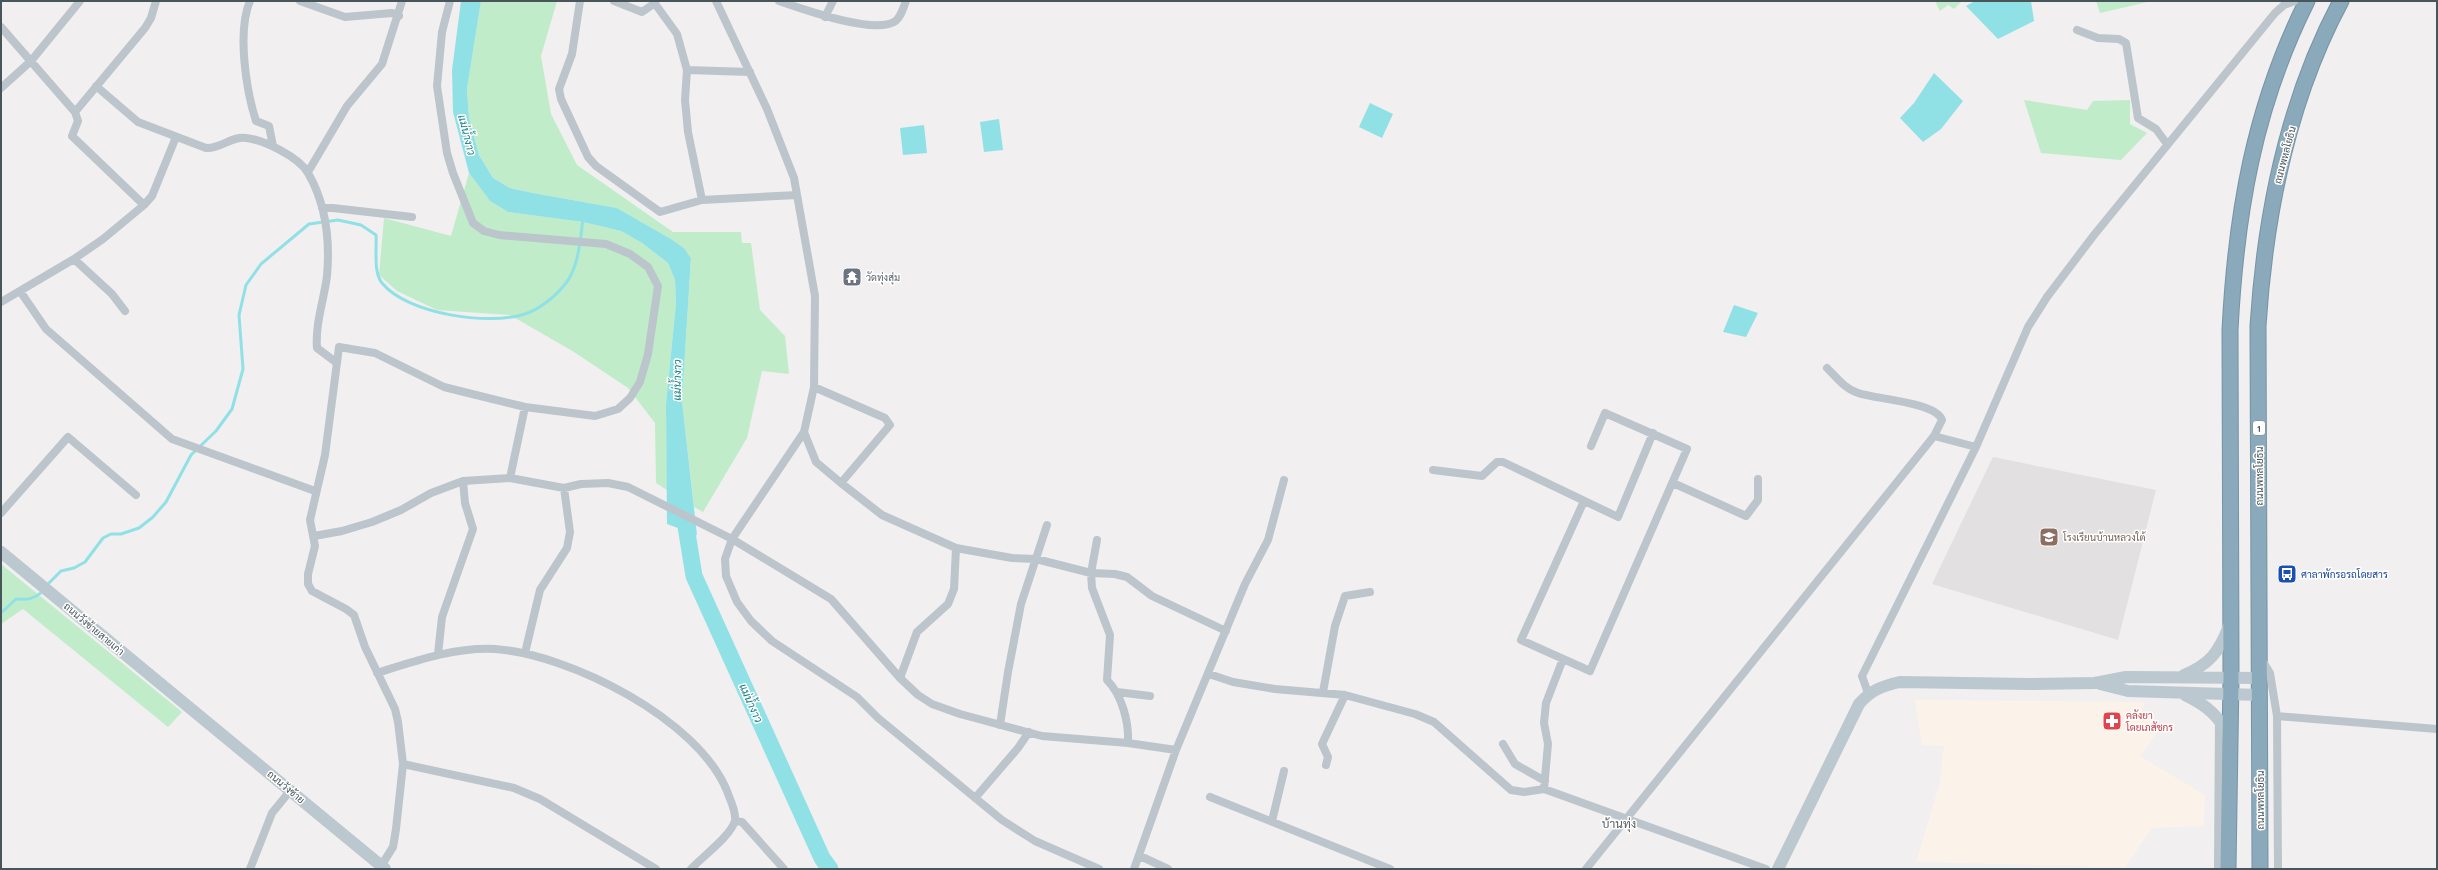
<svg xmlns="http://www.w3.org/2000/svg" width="2438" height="870" viewBox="0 0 2438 870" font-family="Quicksand,Sarabun,sans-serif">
<rect width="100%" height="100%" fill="#f1efef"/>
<path fill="#fbf3e9" d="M1915 700 2145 702 2141 713 2161 727 2140 756 2205 795 2204 826 2152 828 2125 867 1916 862 1940 782 1944 746 1922 745Z"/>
<path fill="#e2e0e0" d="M1993 457 2156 490 2118 640 1932 584Z"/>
<path fill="#c0ecca" d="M481 1H557L541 56 551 114 577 165 673 232H741L742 243H751L760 310 785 336 789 374 762 371 747 438 703 512 694 507 682 401 691 258 684 248 671 239 617 208 533 193 510 188 493 178 479 155 469 118 467 89Z
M1935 1H1962L1954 9 1948 5 1940 11Z
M2096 1H2152L2100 13Z
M2024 100 2087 110 2093 101 2130 100V124L2147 133 2121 160 2041 153Z
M469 173 490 201 508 212 583 222 621 231 642 243 668 263 675 280 676 303 666 404 667 490 656 483 655 423 628 388 574 352 510 315 437 310 397 291 379 275 384 218 451 236Z
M1 564 182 712 168 727 23 609 1 624Z"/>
<path fill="#90e1e6" d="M461 1H481L467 89 469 118 479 155 493 178 510 188 533 193 617 208 671 239 684 248 691 258 682 401 697 535 667 524 666 404 676 303 675 280 668 263 642 243 621 231 583 222 508 212 490 201 469 173 453 112 452 70Z
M1975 1H2031L2034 21 1998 39 1966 6Z
M1934 73 1963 101 1941 129 1923 142 1900 118 1914 103Z
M1370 103 1393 114 1382 138 1359 127Z
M999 119 1003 150 984 152 980 122Z
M924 125 927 153 903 155 900 128Z
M1734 305 1758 313 1746 337 1723 332Z"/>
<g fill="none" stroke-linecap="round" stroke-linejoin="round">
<path stroke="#90e1e6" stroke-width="3" d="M46 586 61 571 74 568 85 562 103 538 111 534H121L139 528 153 517 166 502 191 455 216 431 232 409 243 369 239 315 246 285 261 264 309 224 338 220 361 225 376 235C377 249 373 272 382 283 407 314 489 326 525 314 540 309 556 296 566 283 579 266 580 240 583 219
M1 613 16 599C28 600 34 599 43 591"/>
<path stroke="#90e1e6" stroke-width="17" d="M683 508 694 576 822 858 830 869"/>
<defs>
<path id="highway" d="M2228 869 2231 678 2230 330C2236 213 2254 107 2307 1
M2260 869 2258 326C2265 215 2288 100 2341 1"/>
</defs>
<use href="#highway" stroke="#7594a6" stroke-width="17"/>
<path stroke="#bbc5cb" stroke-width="8" d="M250 1C237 31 246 90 256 121L269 126 273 146
M300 1 345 17 392 13 399 16
M580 1 572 54 559 89 561 99 588 157 596 166 660 212 702 200
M614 1 642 12 655 3
M653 1 677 34 687 70 685 100 688 132 702 200 797 195
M716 1 767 109 794 178 815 296 814 387 804 432 732 539 725 559 726 576 737 602 751 621 772 641 857 697 878 718 1002 820 1035 841 1099 869
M779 1C802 9 872 34 894 22 901 18 903 8 906 1
M825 17 833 1
M1 27 75 112 78 121 72 136 144 205
M2077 30 2098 38 2119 39 2126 43 2138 118 2156 129 2167 144
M687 70 750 72
M96 86 138 122 206 148C221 149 231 136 246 138 264 140 299 157 308 173 326 204 330 242 327 276 324 300 315 324 317 348L337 363
M1 88 31 61 80 1
M75 112 145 28 151 18 156 1
M308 172 347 106 382 64 402 1
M322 208H333L412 217
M74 259 112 294 125 311
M20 291 46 329 172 439 315 491
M1 302 74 259 103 239 144 205 152 196 176 137
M1827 368C1836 377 1845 389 1858 393 1875 399 1936 402 1942 420L1934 436
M814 387 885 418 890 425 841 483 882 515 956 548 1012 558 1036 559 1091 573 1115 574 1127 577 1152 596 1226 631
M804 432 816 462 841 483
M1433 470 1482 476 1497 462H1503L1618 517 1653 433
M510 478 525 407
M1673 483 1746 516 1758 500V479
M1584 501 1521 640 1590 671 1687 449 1605 413 1591 446
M1 513 68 437 136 495
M314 536 342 531 372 522 401 510 431 493 463 481 510 478 564 488 581 484 608 483 628 487 732 539 831 599 900 678 918 695 932 704 960 714 1042 736 1128 743 1176 750
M1097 540 1091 573 1092 588 1110 635 1107 680C1122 695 1129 722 1128 743
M525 653 540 590 567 548 570 532 564 488
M438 654 442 617 473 529 465 503 463 481
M2262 660 2270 673 2277 716 2278 869
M377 673C415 661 455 647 495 649 569 654 698 719 727 791 730 800 736 810 735 820 733 834 701 858 691 869
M1209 674 1233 682 1275 689 1345 695 1415 714 1434 722 1511 790 1524 792 1544 789 1766 869
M900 678 917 632 948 604 954 589 956 548
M1117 692 1150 696
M1323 692 1335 626 1345 596 1370 592
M1868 693 1862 676 1976 447 2028 327 2047 297 2094 235 2275 13 2284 5 2295 1
M2277 716 2437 729
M1000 725 1008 672 1021 604 1047 525
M1503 744 1515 764 1545 781
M403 764 514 788 540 799 656 869
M1326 765 1328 757 1322 744 1345 695
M1544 789 1548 744 1544 723 1546 703 1563 659
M976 797 1018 748 1029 732
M1210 797 1390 869
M735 821 742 822 784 869
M1272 821 1284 771
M1140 856 1168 869
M381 866 393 847 396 829 403 764 398 722 395 709 365 647 354 615 346 609 312 591 308 584V574L315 546 310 520 325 455 339 347 375 353 444 387 525 407 595 416 618 409 630 398 640 382 648 354 658 286 648 267 630 254 606 244 499 235 484 231 473 223 453 173 447 153 437 86 442 32 450 1
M250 869 272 813 290 791
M1134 869 1176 750 1245 584 1268 540 1284 480
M1586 869 1934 436 1976 447
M2218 869 2219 720"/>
<path stroke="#bbc8cf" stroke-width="12" d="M1 552 385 869
M2184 675C2210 664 2219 652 2229 626
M2100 684 2128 691 2260 695
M2185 695C2206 705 2220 716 2229 738
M1778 869 1859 704C1871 690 1882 686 1900 682L2029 684 2095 683 2126 677 2260 678"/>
<use href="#highway" stroke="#8aa9ba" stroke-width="15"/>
</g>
<defs>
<symbol id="temple-square" viewBox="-11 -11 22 22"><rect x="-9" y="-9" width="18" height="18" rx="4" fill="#6b7280" stroke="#fff"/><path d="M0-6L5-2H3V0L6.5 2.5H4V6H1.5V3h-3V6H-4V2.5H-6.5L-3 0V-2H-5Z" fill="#fff"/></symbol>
<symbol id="school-square" viewBox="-11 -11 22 22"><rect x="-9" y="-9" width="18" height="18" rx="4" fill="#8d6e63" stroke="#fff"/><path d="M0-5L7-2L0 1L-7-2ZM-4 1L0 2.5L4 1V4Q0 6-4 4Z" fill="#fff"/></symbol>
<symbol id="bus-square" viewBox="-11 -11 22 22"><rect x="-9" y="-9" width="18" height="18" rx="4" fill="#1a4fb4" stroke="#fff"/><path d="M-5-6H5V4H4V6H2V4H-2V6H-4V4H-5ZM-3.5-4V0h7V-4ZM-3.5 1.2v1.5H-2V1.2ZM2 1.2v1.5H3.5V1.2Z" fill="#fff"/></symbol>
<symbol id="pharmacy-square" viewBox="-11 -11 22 22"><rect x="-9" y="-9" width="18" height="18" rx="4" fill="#e0444e" stroke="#fff"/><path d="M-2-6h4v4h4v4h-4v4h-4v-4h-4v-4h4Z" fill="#fff"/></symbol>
</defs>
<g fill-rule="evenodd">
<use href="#temple-square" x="841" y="266" width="22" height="22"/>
<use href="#school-square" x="2038" y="526" width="22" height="22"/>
<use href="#bus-square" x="2276" y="563" width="22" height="22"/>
<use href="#pharmacy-square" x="2101" y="710" width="22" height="22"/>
</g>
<g text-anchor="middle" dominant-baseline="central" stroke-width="3" stroke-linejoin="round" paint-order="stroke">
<rect fill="#fff" stroke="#7f888c" stroke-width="1" x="2253" y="421" width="12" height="14" rx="3"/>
<g font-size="9" font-weight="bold" fill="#48555b">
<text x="2259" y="428">1</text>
</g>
<g font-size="10" fill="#48555b" stroke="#fff">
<text transform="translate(2285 155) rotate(-75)">ถนนพหลโยธิน</text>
<text transform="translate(2259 476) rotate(-90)">ถนนพหลโยธิน</text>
<text transform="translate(94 629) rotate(40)">ถนนวังซ้ายสายเก่า</text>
<text transform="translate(286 787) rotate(40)">ถนนวังซ้าย</text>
<text transform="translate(2260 800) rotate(-90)">ถนนพหลโยธิน</text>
</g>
<g font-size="10" fill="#5b616d" stroke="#fff" text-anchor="start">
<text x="866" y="277">วัดทุ่งสุ่ม</text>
</g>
<g font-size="10" fill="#785e54" stroke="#fff" text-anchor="start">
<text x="2063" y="537">โรงเรียนบ้านหลวงใต้</text>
</g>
<g font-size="10" fill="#164399" stroke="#fff" text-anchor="start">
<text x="2301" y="574">ศาลาพักรอรถโดยสาร</text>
</g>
<g font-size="10" fill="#be3a42" stroke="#fff" text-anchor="start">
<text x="2126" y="715">คลังยา<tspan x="2126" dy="12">โดยเภสัชกร</tspan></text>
</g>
<g font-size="11" font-style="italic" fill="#157d83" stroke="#fff">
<text transform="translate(467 135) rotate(76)">แม่น้ำงาว</text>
<text transform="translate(677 380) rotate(-89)">แม่น้ำงาว</text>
<text transform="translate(751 703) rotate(66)">แม่น้ำงาว</text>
</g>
<g font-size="12" fill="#5c6063" stroke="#fff">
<text x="1619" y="823">บ้านทุ่ง</text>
</g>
</g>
<rect width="2438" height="870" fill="none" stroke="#48555b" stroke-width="4"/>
</svg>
